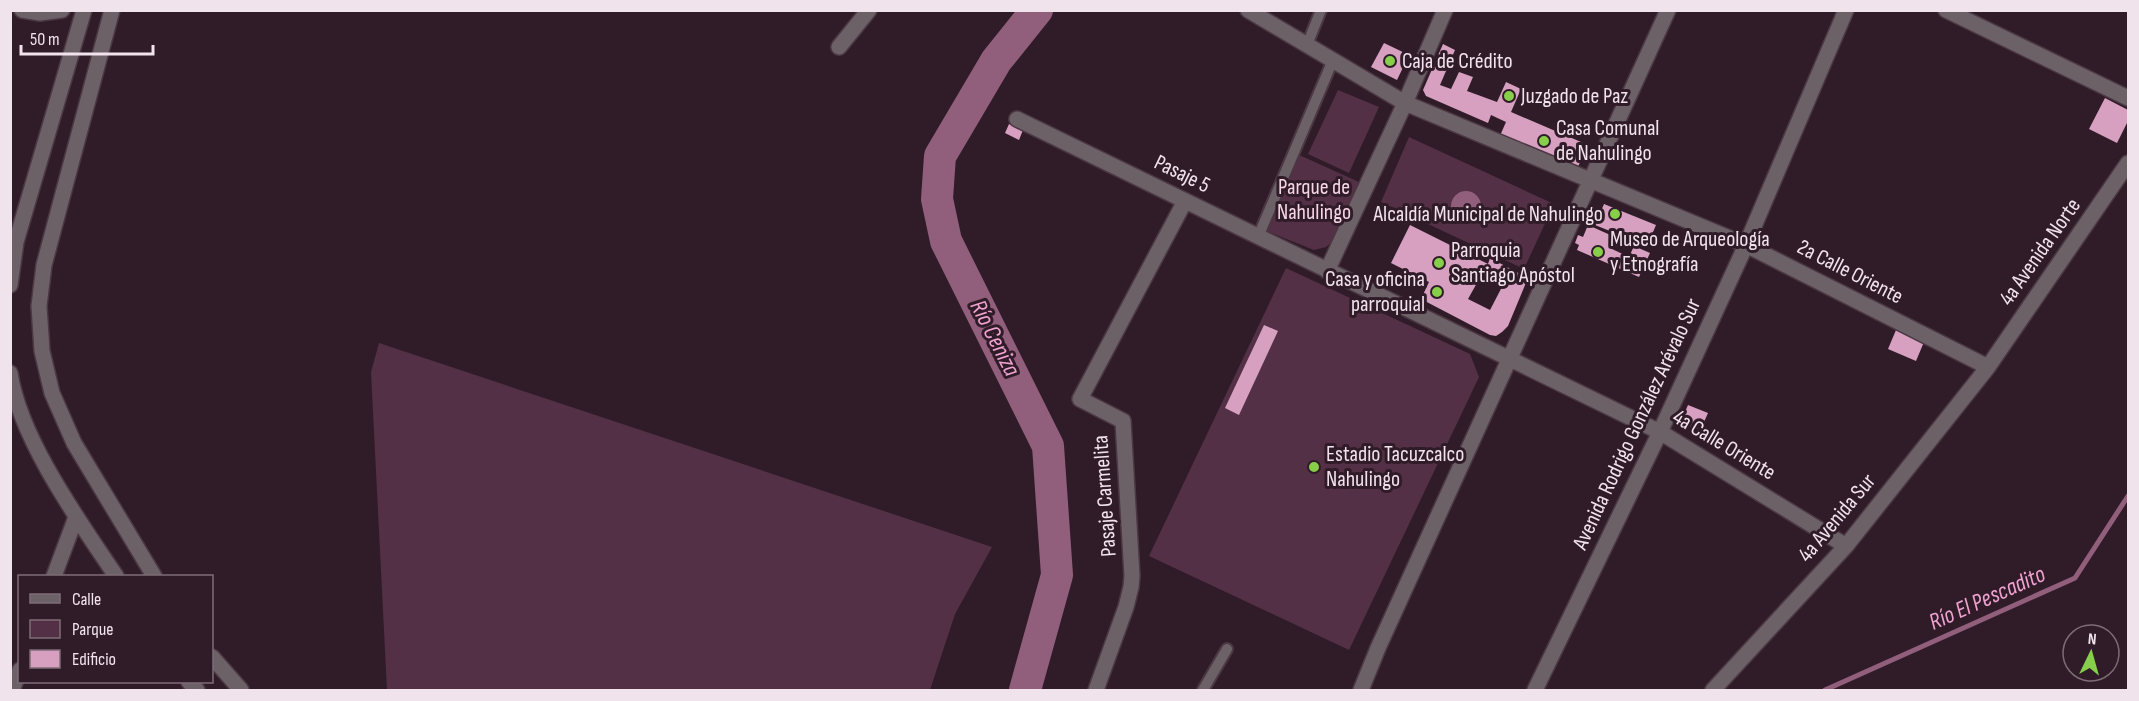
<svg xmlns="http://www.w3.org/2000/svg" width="2139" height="701" viewBox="0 0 2139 701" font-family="'Sofia Sans Condensed',sans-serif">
<rect width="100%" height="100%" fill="#301c28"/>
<path fill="#533045" d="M1338 90 1379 107 1349 173 1308 154Z
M1409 137 1554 204 1524 269 1381 202Z
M1297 154 1359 182 1331 243 1326 247 1314 250 1264 230Z
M1286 268 1470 354 1479 377 1349 650 1149 556Z
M379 343 992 547 955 614 930 690H387L371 372Z"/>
<path fill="#915e7c" d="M1451 206a15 15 0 1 1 30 0a15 15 0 1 1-30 0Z"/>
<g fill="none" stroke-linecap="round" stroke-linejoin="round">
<path stroke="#915e7c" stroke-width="5" d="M1825 690 2075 578 2128 496"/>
<path stroke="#915e7c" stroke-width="32" d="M1025 690 1057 575 1048 446 946 241 937 199 940 156 996 61 1037 10"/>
</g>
<path fill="#d7a0c0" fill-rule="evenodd" d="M1384 43 1409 55 1397 80 1371 67Z
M1443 44 1455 50 1440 85 1451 89 1459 72 1473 77 1467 91 1497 102 1506 82 1521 89 1511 112 1588 145 1576 171 1499 138 1506 122 1491 115 1488 123 1426 96 1423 90Z
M2105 98 2128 110V121L2117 143 2089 129Z
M1009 124 1023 130 1019 140 1005 133Z
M1604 204 1656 225 1647 246 1595 225Z
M1410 225 1488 264 1490 258 1528 278 1508 326 1502 332 1496 336 1490 335 1421 299 1429 282 1391 263ZM1482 274 1503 285 1490 310 1468 299Z
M1588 225 1617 238 1612 249 1629 257 1634 246 1650 253 1639 277 1577 250 1579 245 1575 243 1578 235 1583 237Z
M1264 325 1278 331 1239 415 1225 408Z
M1896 330 1924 342 1916 361 1888 349Z
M1688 405 1708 413 1700 431 1680 423Z"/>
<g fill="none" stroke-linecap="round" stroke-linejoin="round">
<defs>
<path id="lane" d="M1307 45 1321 10
M1258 237 1333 60
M1203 690 1227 649"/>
<path id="street" d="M22 10 40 13 62 10
M112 10 44 265 39 306 42 351 52 393 74 443 154 576
M1248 10 1405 103 1746 245 1988 367
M1946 10 2128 98
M839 47 869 10
M1017 119 1660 432 1846 546
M1327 271 1405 103 1445 10
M10 285 16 242 84 10
M10 373C20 439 79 521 116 576
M54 576 76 517
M212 657 241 690
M189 682 197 690
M12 690 20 670
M1096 690 1126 607 1131 587 1132 576 1123 421 1080 399 1185 201
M1361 690 1378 648 1668 10
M1535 690 1660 432 1746 245 1846 10
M1713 690 1846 546 1988 367 2128 163"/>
</defs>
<use href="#lane" stroke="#4b3843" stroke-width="14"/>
<use href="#street" stroke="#4b3843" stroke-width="18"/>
<use href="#lane" stroke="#6d6168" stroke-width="10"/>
<use href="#street" stroke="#6d6168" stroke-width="15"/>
</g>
<g fill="#87cf4b" stroke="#301c28" stroke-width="2">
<circle cx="1390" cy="61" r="6"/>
<circle cx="1509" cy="96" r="6"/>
<circle cx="1544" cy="141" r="6"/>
<circle cx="1615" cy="214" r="6"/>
<circle cx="1598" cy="252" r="6"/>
<circle cx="1439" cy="263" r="6"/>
<circle cx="1437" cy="292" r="6"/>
<circle cx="1314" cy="467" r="6"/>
</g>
<g text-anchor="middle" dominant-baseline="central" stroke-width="6" stroke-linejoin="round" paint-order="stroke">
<g font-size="22" fill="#f1e3eb" stroke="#301c28" text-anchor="start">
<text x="1402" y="61">Caja de Crédito</text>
<text x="1521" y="96">Juzgado de Paz</text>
<text x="1556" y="128">Casa Comunal<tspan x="1556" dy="25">de Nahulingo</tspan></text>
<text x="1603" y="214" text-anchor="end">Alcaldía Municipal de Nahulingo</text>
<text x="1610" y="239">Museo de Arqueología<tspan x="1610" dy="25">y Etnografía</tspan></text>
<text x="1451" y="250">Parroquia<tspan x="1451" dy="25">Santiago Apóstol</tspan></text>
<text x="1425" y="279" text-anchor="end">Casa y oficina<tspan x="1425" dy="25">parroquial</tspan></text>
<text x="1326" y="454">Estadio Tacuzcalco<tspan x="1326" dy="25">Nahulingo</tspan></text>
</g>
<g font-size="22" fill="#f1e3eb" stroke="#301c28">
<text transform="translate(1182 174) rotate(26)">Pasaje 5</text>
<text transform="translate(2040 252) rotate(-55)">4a Avenida Norte</text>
<text transform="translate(1850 272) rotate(27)">2a Calle Oriente</text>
<text transform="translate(1637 424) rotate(-65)">Avenida Rodrigo González Arévalo Sur</text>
<text transform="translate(1724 445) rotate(31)">4a Calle Oriente</text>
<text transform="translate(1105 496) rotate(-94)">Pasaje Carmelita</text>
<text transform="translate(1837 518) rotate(-50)">4a Avenida Sur</text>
</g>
<g font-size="22" fill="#f7d6e8" stroke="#301c28">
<text x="1314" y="187">Parque de<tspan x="1314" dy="25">Nahulingo</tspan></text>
</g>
<g font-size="24" font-style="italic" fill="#efa2d0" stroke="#301c28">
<text transform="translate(995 338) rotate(63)">Río Ceniza</text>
<text transform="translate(1987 598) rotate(-24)">Río El Pescadito</text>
</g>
</g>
<rect width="2139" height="701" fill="none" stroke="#f1e3eb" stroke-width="24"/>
<rect x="18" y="575" width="195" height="108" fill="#301c28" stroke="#7d6c76" stroke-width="1.5"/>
<rect x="30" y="594" width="30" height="9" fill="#6d6168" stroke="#7d6c76" stroke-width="1.5"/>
<text x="72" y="605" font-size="18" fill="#f1e3eb">Calle</text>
<rect x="30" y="620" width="30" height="18" fill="#533045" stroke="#7d6c76" stroke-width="1.5"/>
<text x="72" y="635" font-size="18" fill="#f1e3eb">Parque</text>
<rect x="30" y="650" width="30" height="18" fill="#d7a0c0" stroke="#7d6c76" stroke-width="1.5"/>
<text x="72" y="665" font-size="18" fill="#f1e3eb">Edificio</text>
<g transform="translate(2091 653) rotate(5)"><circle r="28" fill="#301c28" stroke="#7d6c76" stroke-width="1.5"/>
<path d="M0-4.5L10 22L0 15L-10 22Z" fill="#87cf4b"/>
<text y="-9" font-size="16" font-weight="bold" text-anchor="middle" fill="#f1e3eb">N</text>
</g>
<path d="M21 45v9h132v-9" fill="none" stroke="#f1e3eb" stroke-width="3"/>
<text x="30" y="45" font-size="18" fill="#f1e3eb" stroke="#301c28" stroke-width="4.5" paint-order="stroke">50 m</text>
</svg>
